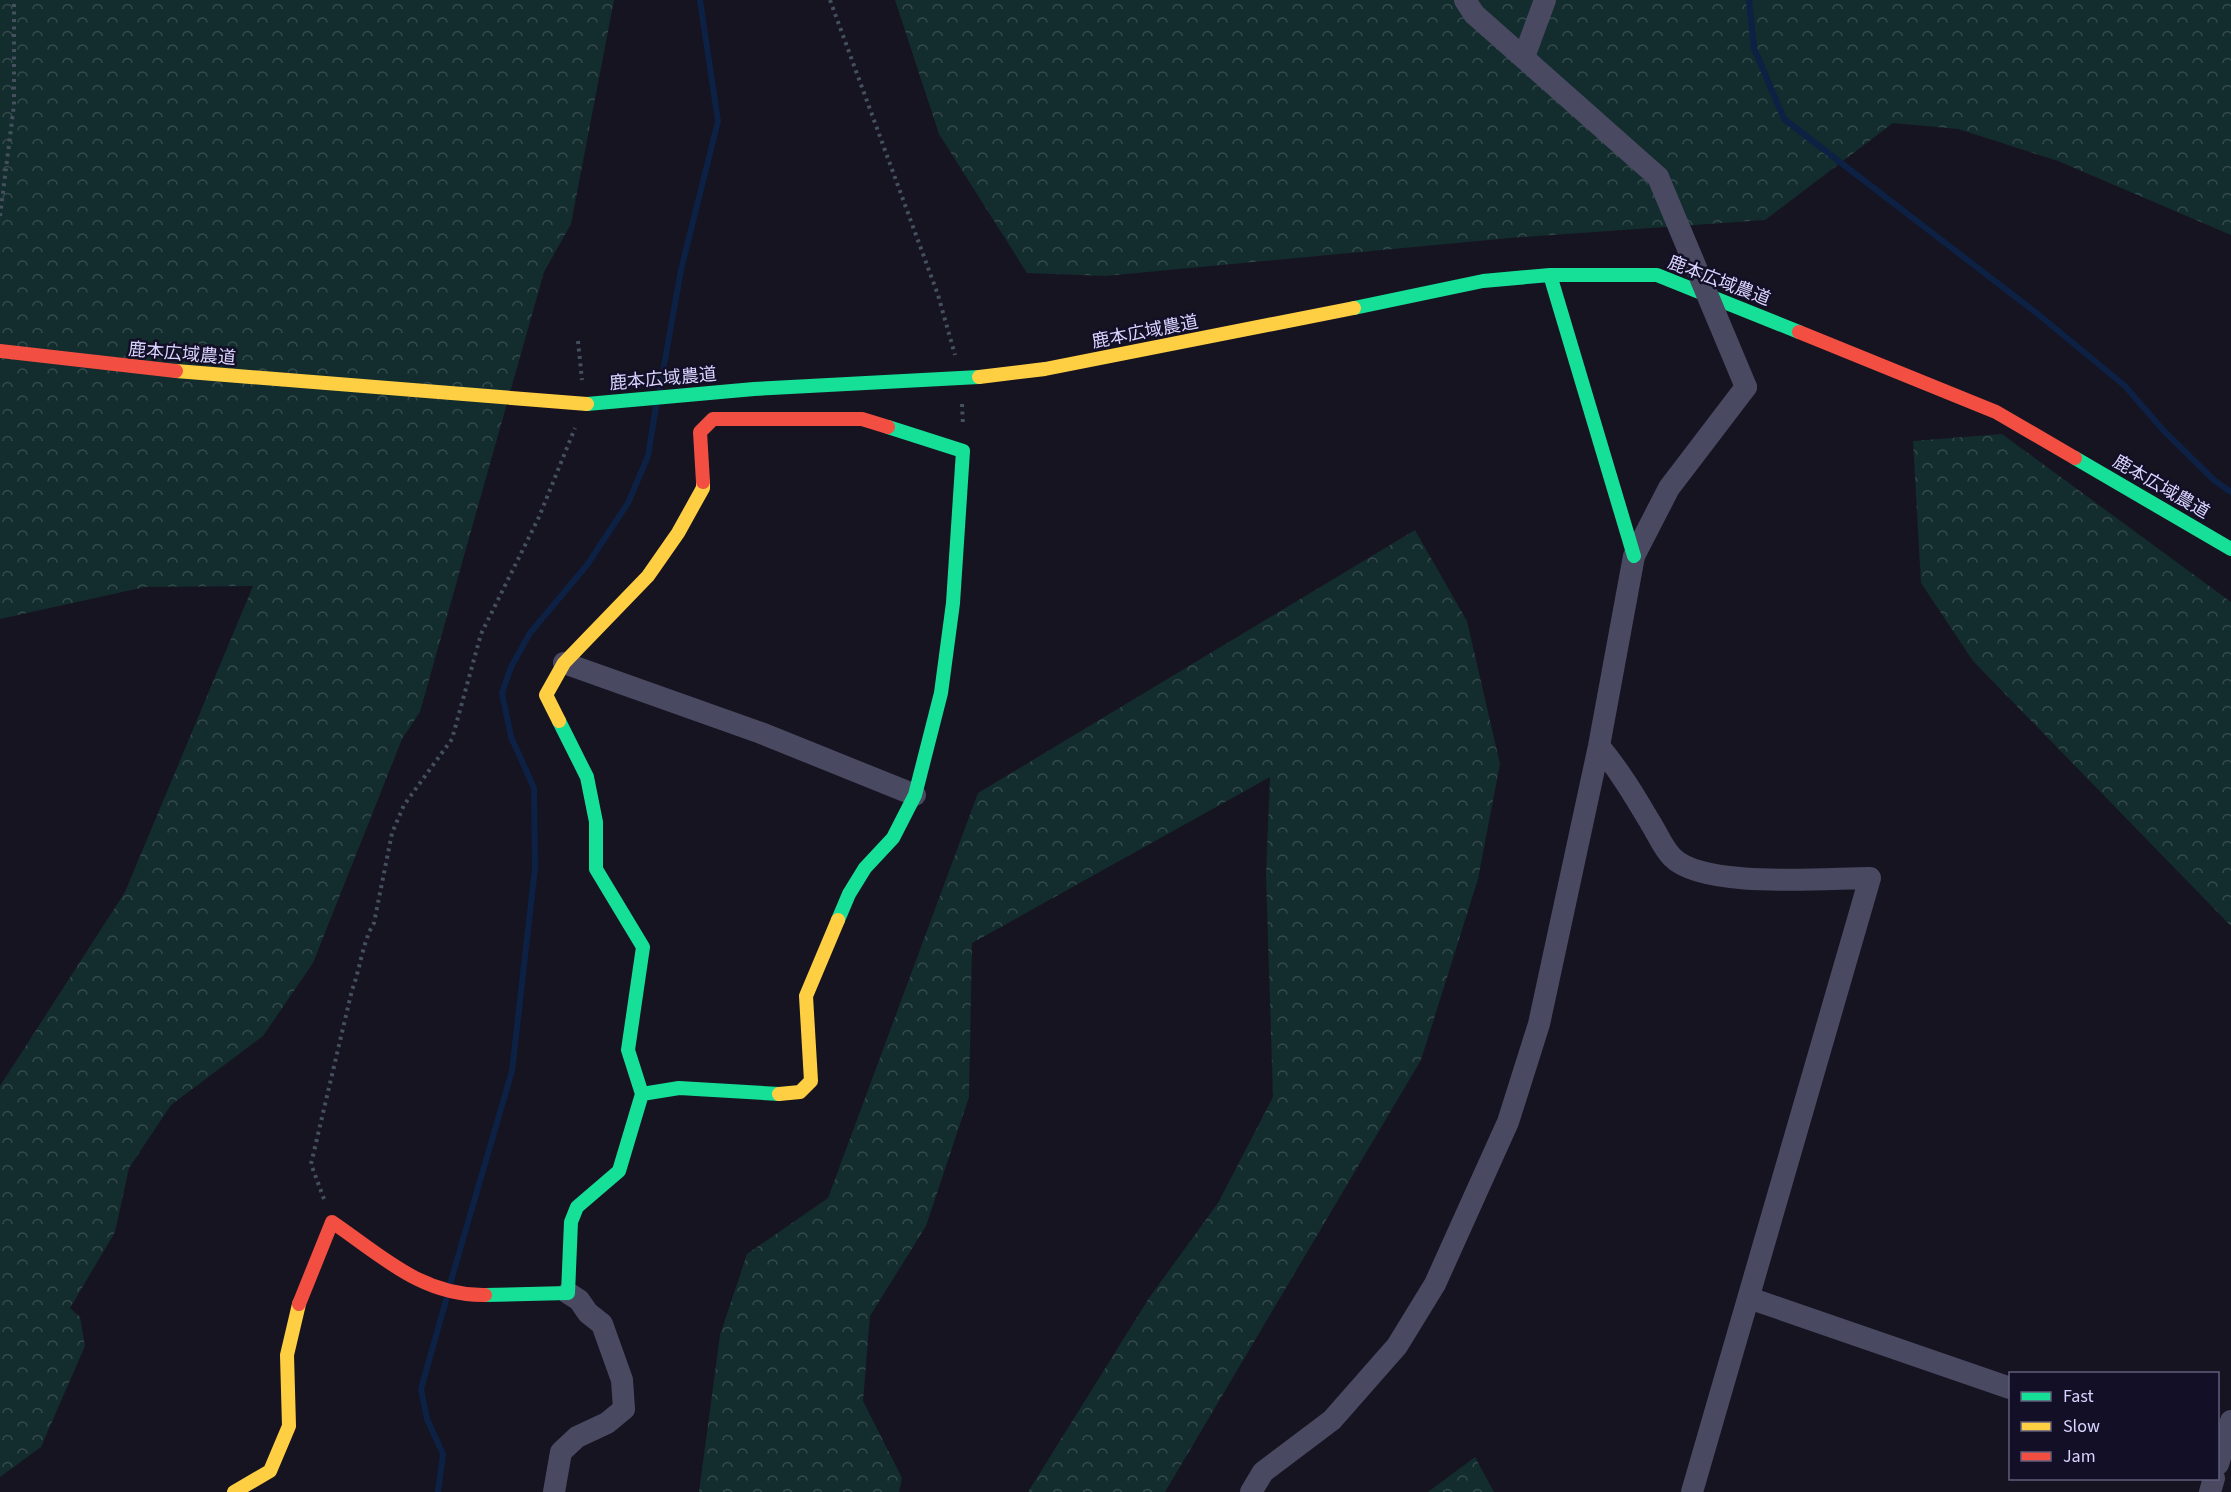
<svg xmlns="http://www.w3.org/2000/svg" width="2231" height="1492" viewBox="0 0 2231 1492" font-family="'Source Sans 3','Noto Sans JP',sans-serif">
<defs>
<pattern id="forest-crowns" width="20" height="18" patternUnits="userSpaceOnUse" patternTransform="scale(1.5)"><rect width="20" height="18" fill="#132c2d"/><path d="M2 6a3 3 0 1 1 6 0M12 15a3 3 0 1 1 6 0" fill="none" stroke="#354a4c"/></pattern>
</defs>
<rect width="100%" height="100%" fill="#161421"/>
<path fill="url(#forest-crowns)" d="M0 0H614L571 224 544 272 420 712 402 739 313 963 263 1036 171 1105 129 1168 115 1232 70 1308 80 1317 85 1346 41 1447 0 1477V1086L125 892 253 586 145 587 0 619Z
M895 0H2231V235L2058 161 1958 129 1893 123 1765 220 1510 238 1105 276 1027 273 939 134Z
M2002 434 2231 602V926L1973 661 1921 583 1913 441Z
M1415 530 1467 621 1500 764 1478 879 1421 1060 1165 1492H1028L1149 1298 1218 1203 1273 1097 1266 875 1270 777 972 943 969 1097 926 1226 870 1316 863 1401 902 1478 899 1492H699L720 1335 747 1254 828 1198 978 793Z
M1475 1457 1494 1492H1428Z"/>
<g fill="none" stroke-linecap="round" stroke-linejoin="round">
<path stroke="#0d2144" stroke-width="6" d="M1749 0 1754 48 1784 119 2039 315 2125 386 2163 430 2215 481 2231 492
M660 388 681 270 718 121 700 0
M450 1284 512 1071 535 868 534 788 511 737 502 693 511 667 530 633 587 565 628 503 648 456 656 406
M438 1492 443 1454 427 1419 421 1389 446 1300"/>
<path stroke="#44505f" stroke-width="4" stroke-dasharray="3 4.5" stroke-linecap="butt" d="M830 0 938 295 955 355
M0 216 14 105V0
M578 341 582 380
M962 404 963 426
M324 1199 311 1164 352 990C360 970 363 940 374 923L392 833 404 805 452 739 481 634 539 517 575 428"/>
<path stroke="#4a4962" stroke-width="22" d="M1465 0 1474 14 1658 177
M1524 57 1545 0
M564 663 761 733 915 795
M1599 746C1619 770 1634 795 1650 822 1657 833 1663 848 1672 857 1703 889 1824 878 1870 878L1692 1492
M1749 1298 2010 1388
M2218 1464 2231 1421
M554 1492 561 1452 577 1437 607 1423 624 1409 622 1380 602 1324 588 1313 579 1300 568 1293
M1251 1492 1263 1472 1332 1420 1397 1346 1435 1284 1508 1122 1539 1024 1599 746 1634 556 1669 488 1746 387
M2210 1492 2214 1478"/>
<path stroke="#16e098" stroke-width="14" d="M1550 275 1634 556
M1354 308 1483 281 1550 275H1657L1799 332
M587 404 754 389 979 377
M2075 458 2231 549
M838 920 849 894 865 868 893 838 915 795 941 693 953 603 963 451 888 427
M642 1094 679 1088 779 1094
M485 1295 568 1293 571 1222 577 1207 619 1171 642 1094 628 1050 643 947 596 869V822L587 777 559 721"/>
<path stroke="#ffcf43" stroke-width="14" d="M176 371 587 404
M979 377 1045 369 1354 308
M559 721 546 695 564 663 648 576 678 533 703 488V482
M779 1094 800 1092 811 1081 806 996 838 920
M234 1492 270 1471 289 1426 287 1355 299 1304"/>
<path stroke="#f24e42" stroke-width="14" d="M1799 332 1996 412 2075 458
M0 351 176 371
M703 482 700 432 713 419H862L888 427
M299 1304 332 1222C382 1256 422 1296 485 1295"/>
<path stroke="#4a4962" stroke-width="22" d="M1658 177 1746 387"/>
</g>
<g text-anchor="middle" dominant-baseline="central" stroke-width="5" stroke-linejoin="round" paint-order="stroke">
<g font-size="18" fill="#d9d4ff" stroke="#130f26">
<text transform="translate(1719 281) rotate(21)">鹿本広域農道</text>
<text transform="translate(1145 332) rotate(-11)">鹿本広域農道</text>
<text transform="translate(182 354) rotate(5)">鹿本広域農道</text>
<text transform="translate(663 379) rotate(-5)">鹿本広域農道</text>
<text transform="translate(2161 487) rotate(30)">鹿本広域農道</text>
</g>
</g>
<rect x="2009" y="1372" width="210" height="108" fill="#130f26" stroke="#625e7d" stroke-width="1.5"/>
<rect x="2021" y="1392" width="30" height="9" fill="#16e098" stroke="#625e7d" stroke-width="1.5"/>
<text x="2063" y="1402" font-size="18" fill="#d9d4ff">Fast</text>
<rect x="2021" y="1422" width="30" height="9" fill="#ffcf43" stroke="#625e7d" stroke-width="1.5"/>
<text x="2063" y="1432" font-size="18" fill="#d9d4ff">Slow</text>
<rect x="2021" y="1452" width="30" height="9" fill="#f24e42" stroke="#625e7d" stroke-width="1.5"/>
<text x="2063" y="1462" font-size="18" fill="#d9d4ff">Jam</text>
</svg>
